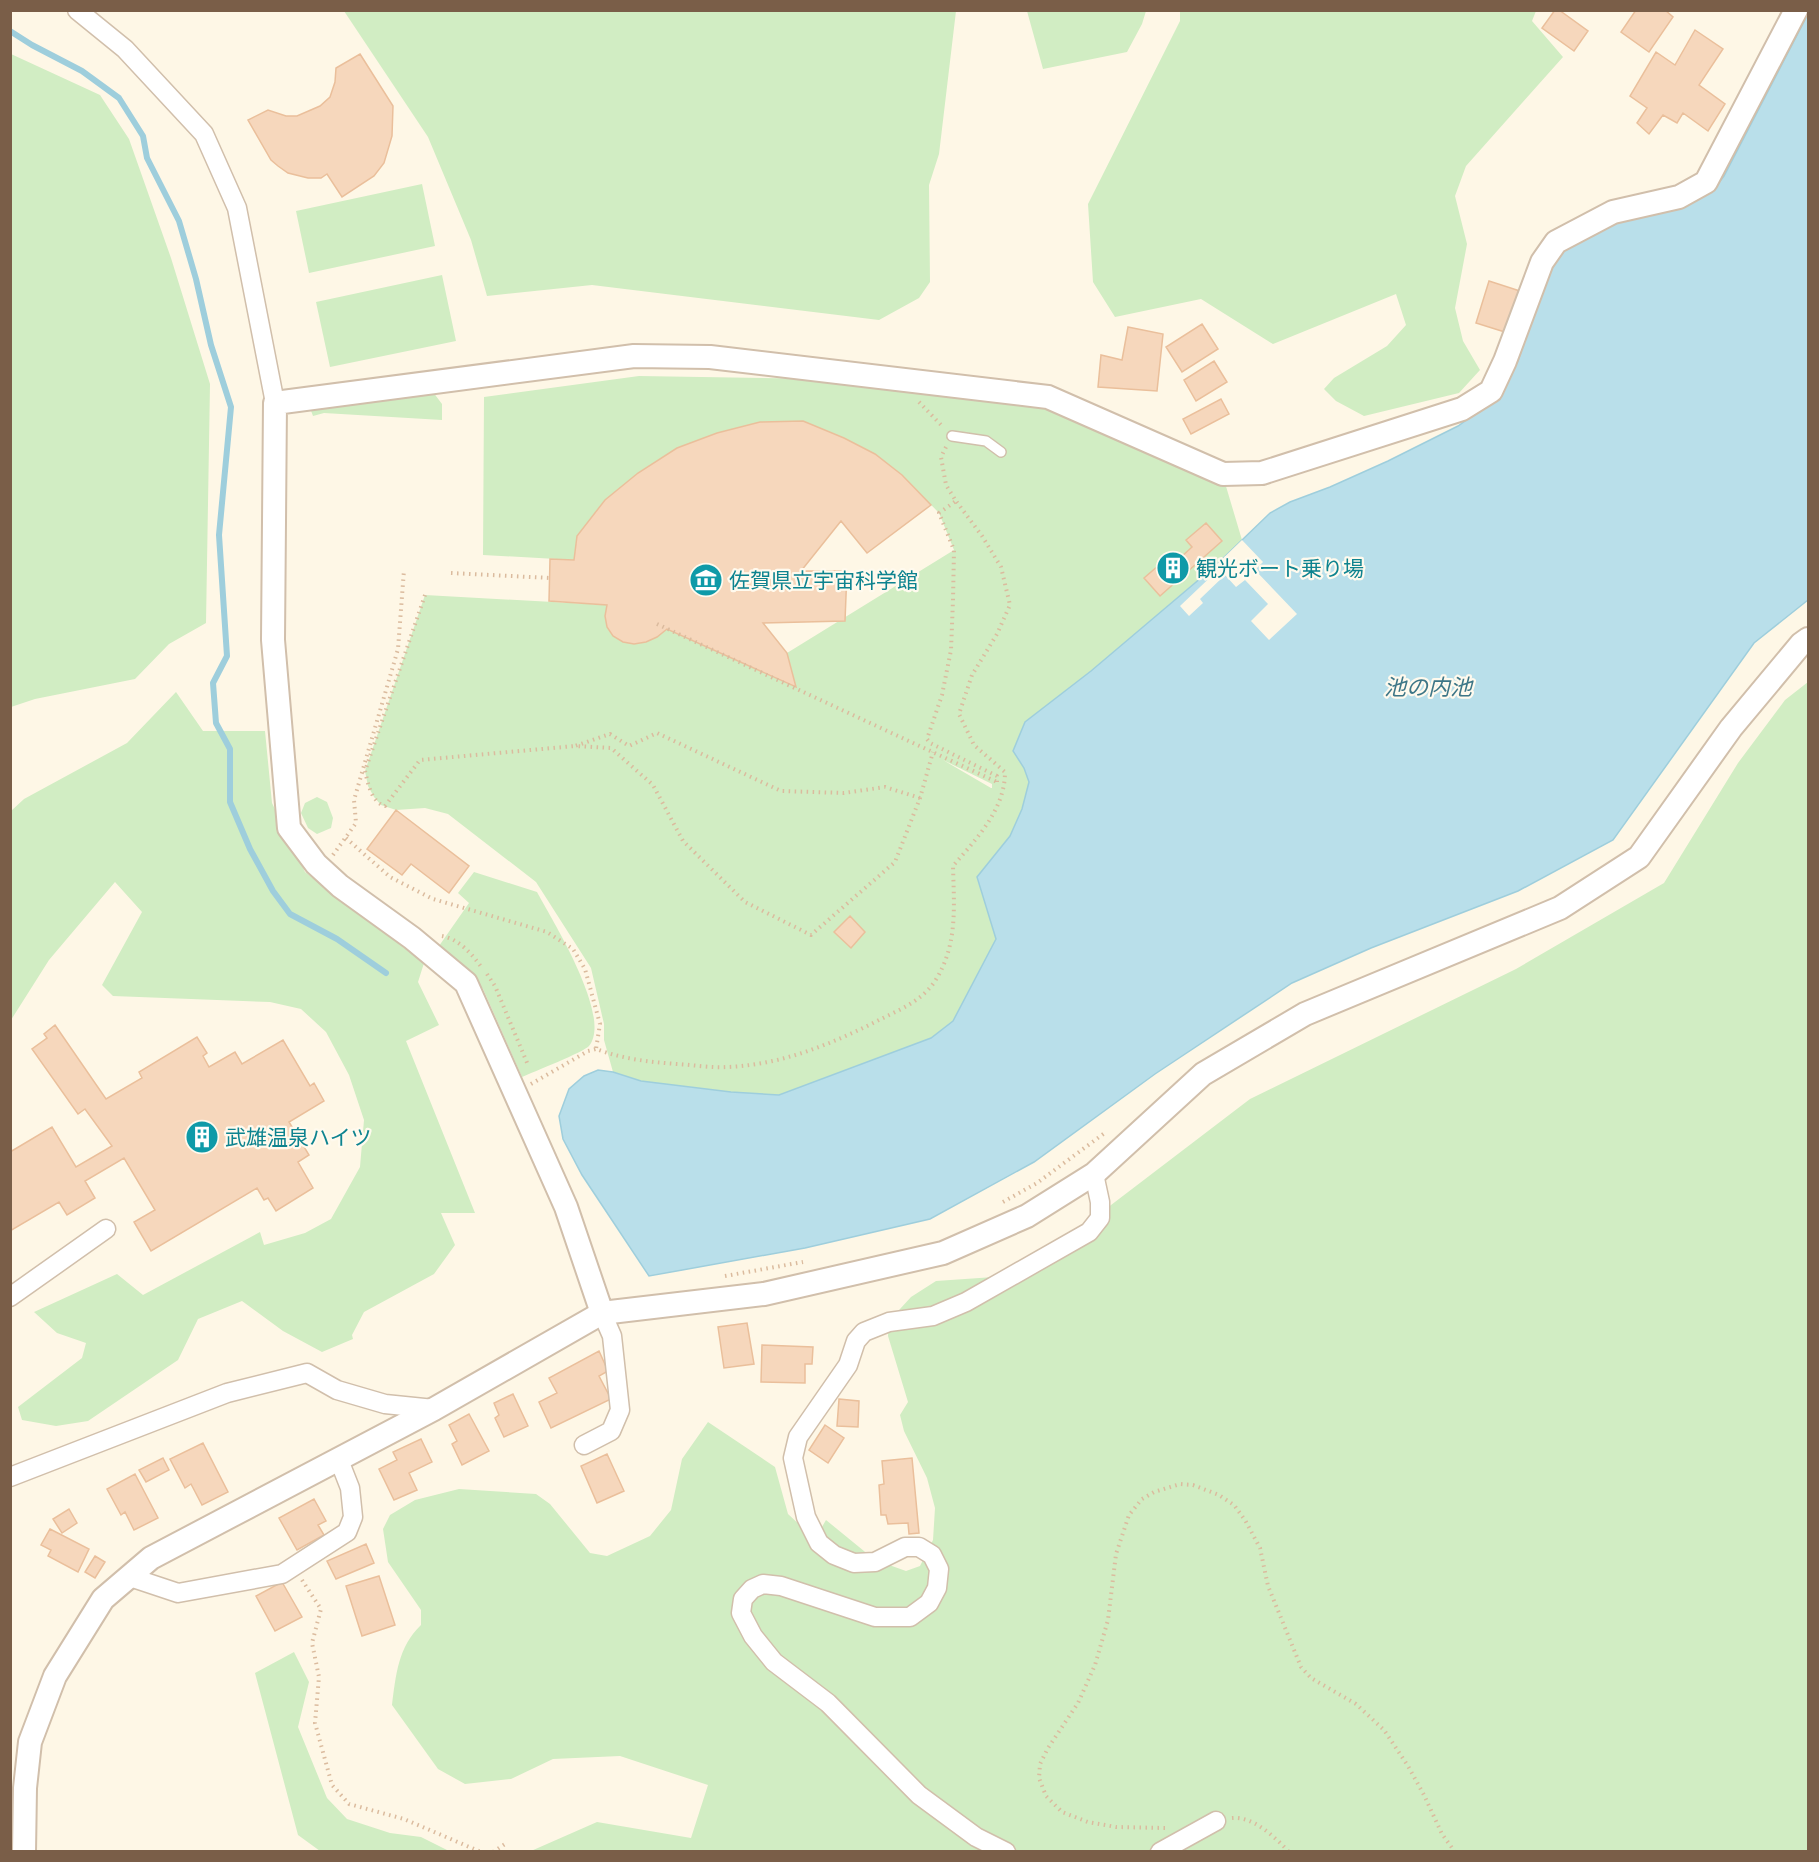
<svg xmlns="http://www.w3.org/2000/svg" width="1819" height="1862" viewBox="0 0 1819 1862" font-family="Raleway,'Noto Sans JP',sans-serif">
<rect width="100%" height="100%" fill="#fef7e6"/>
<path fill="#d1edc3" fill-rule="evenodd" d="M344 11H956L939 154 929 185 930 282 919 298 879 320 592 285 487 296 471 240 428 137Z
M1027 11V10L1146 11 1142 24 1127 52 1043 69Z
M1180 11H1536L1532 21 1563 57 1466 166 1455 196 1467 244 1455 308 1463 341 1480 370 1459 393 1364 416 1336 401 1324 389 1334 378 1387 346 1406 325 1396 294 1273 344 1201 299 1115 317 1093 282 1088 204 1180 21Z
M11 54 100 95 129 139 171 258 210 384 206 623 169 644 135 679 35 699 11 707Z
M422 184 435 246 309 273 296 211Z
M442 275 456 341 330 367 316 302Z
M639 376 898 380 1046 402 1225 483 1242 540 1215 566 1091 671 1025 722 1013 751 1024 768 1029 782 1022 809 1010 836 978 877 996 939 953 1021 931 1038 779 1095 731 1092 641 1081 613 1072 604 1040V1024L591 968 536 882 448 814 425 808 396 810 381 805 374 797 368 786 365 771 425 595 607 605 605 616 607 627 634 644C648 642 656 638 667 629L795 687 787 653 954 550 939 513 902 475 875 454 844 438 803 421 760 422 717 433 677 448 638 473 605 500 577 536 574 560 483 555 484 397ZM943 760 992 784V788H991Z
M433 392 442 404V420L324 413 313 416 310 408Z
M1808 682V1851H531L597 1822 691 1838 708 1785 620 1756 553 1759 511 1779 465 1784 438 1769 392 1705C396 1675 398 1647 421 1625V1610L388 1562 383 1529 390 1515 415 1500 459 1489 536 1494 550 1504 590 1553 607 1556 650 1536 671 1510 682 1459 708 1422 775 1467 788 1514 815 1539 826 1520 875 1560 906 1571 920 1566 933 1540 935 1508 927 1478 904 1431 900 1415 908 1402 888 1336 889 1321 911 1297 936 1281 994 1277 1094 1218 1250 1099 1516 969 1664 883 1738 763 1785 700Z
M176 692 203 731H265L272 803 305 872 424 963 418 982 439 1025 406 1041 475 1213H441L455 1245 434 1274 364 1312 352 1335 353 1339 322 1352 283 1331 242 1301 198 1319 178 1360 88 1421 56 1426 22 1420 18 1407 82 1358 86 1343 57 1333 34 1312 117 1274 143 1295 260 1232 264 1245 305 1233 331 1219 360 1167 364 1120 349 1075 326 1032 301 1009 270 1002 113 996 102 985 142 912 115 882 49 960 11 1020V811L24 799 127 743Z
M317 797 327 802 333 818 331 828 317 834 308 828 301 813 305 803Z
M474 872 537 892C552 920 613 1017 589 1046 584 1052 533 1072 522 1077L483 989 459 962 439 946 469 903 458 893Z
M294 1652 309 1682 298 1727 327 1798 347 1819 390 1833 421 1837 449 1851H320L298 1835 255 1673Z"/>
<path fill="#b9dfea" stroke="#9ecedc" stroke-width="1.5" d="M1808 14V600L1754 643 1613 840 1518 891 1371 948 1292 983 1155 1074 1034 1162 930 1219 805 1248 649 1276 582 1175 563 1139 559 1116 569 1089 584 1076 598 1070 613 1072 641 1081 731 1092 779 1095 931 1038 953 1021 996 939 977 877 1010 836 1022 809 1029 782 1024 768 1013 751 1025 722 1091 671 1215 566 1270 513 1290 502 1330 487 1388 461 1458 426 1483 408 1507 380 1518 361 1549 261 1568 246 1610 225 1713 190 1724 176Z"/>
<path fill="#fef7e6" d="M1242 540 1263 562 1255 570 1297 614 1269 640 1251 621 1268 604 1245 580 1236 587 1225 575 1200 599 1203 603 1189 616 1180 606 1219 569 1215 566Z"/>
<g fill="none" stroke-linecap="round" stroke-linejoin="round">
<path stroke="#9ecedc" stroke-width="6" d="M10 31 32 45 82 71 119 98 143 136 147 158 179 221 196 279 211 345 231 407 219 535 227 656 213 683 216 723 230 749V802L250 849 273 891 290 914 337 939 386 973"/>
</g>
<path fill="#f6d7bc" stroke="#eabf9b" stroke-width="1.5" d="M1555 10H1559L1588 31 1574 51 1542 28Z
M1636 10H1665L1673 17 1649 52 1621 32Z
M1695 30 1723 49 1699 85 1725 104 1708 131 1683 113 1677 123 1663 115 1649 134 1637 123 1647 108 1630 96 1656 52 1675 65Z
M360 54 393 106 392 136 384 163 374 176 342 197 327 174 321 178H308L288 173 278 166 271 160 248 120 268 110 286 116H297L320 106 330 97 335 82 336 68Z
M1489 281 1520 291 1508 333 1476 323Z
M1202 324 1218 349 1182 372 1166 347Z
M1128 327 1163 334 1157 391 1098 387 1101 355 1122 360Z
M1214 361 1227 382 1196 401 1184 380Z
M1221 399 1229 414 1191 434 1183 419Z
M803 421 844 438 875 454 902 475 931 505 867 553 841 521 801 571H847L845 621 763 623 787 653 796 687 667 629 657 637 646 642 634 644 623 642 613 636 607 627 605 616 607 605 549 601 550 559 574 560 577 536 605 500 638 473 677 448 717 433 760 422Z
M1206 523 1222 541 1160 596 1144 578 1173 553 1179 559 1192 547 1186 540Z
M396 810 469 866 449 893 411 864 402 875 367 849Z
M850 916 865 932 851 948 834 932Z
M55 1025 106 1099 142 1078 139 1072 197 1037 207 1053 203 1056 209 1067 235 1052 242 1064 283 1040 310 1086 314 1083 324 1101 289 1122 309 1155 298 1162 313 1188 276 1211 268 1198 264 1200 257 1188 151 1251 134 1222 155 1210 124 1158 85 1181 95 1198 67 1215 59 1202 10 1231V1152L52 1127 76 1167 112 1146 85 1109 78 1114 32 1049 47 1038 44 1034Z
M747 1323 754 1364 724 1368 718 1327Z
M762 1345 813 1347 812 1364H805V1383L761 1382Z
M599 1351 608 1371 599 1376 611 1399 551 1428 539 1402 557 1393 549 1378Z
M513 1394 528 1426 504 1437 495 1418 499 1415 494 1403Z
M839 1399 859 1401 858 1427 837 1426Z
M469 1414 489 1451 462 1465 452 1444 457 1441 449 1425Z
M825 1425 844 1438 828 1463 809 1450Z
M421 1439 432 1462 409 1473 417 1490 394 1500 379 1469 397 1460 393 1452Z
M203 1443 228 1492 202 1505 191 1484 185 1488 170 1459Z
M607 1454 624 1491 597 1503 581 1466Z
M163 1458 169 1470 146 1482 139 1470Z
M912 1458 919 1533 909 1534 908 1523 888 1524 886 1515H881L879 1485 884 1484 882 1461Z
M135 1474 158 1518 134 1530 125 1512 121 1515 107 1489Z
M314 1499 326 1521 318 1525 324 1535 297 1550 279 1518Z
M69 1509 77 1523 62 1533 53 1519Z
M50 1529 89 1549 78 1572 48 1556 51 1550 41 1545Z
M366 1544 374 1563 336 1579 327 1561Z
M95 1556 105 1562 95 1578 85 1572Z
M379 1576 395 1625 362 1636 346 1586Z
M282 1582 302 1617 275 1631 256 1596Z"/>
<g fill="none" stroke-linecap="round" stroke-linejoin="round">
<defs>
<path id="service" d="M952 436 986 441 1001 452"/>
<path id="minor" d="M77 10 125 49 204 134 237 208 275 403
M10 1297 106 1229
M584 1445 611 1431 620 1410 612 1336 602 1313
M10 1477 227 1393 307 1373 337 1390 385 1404 434 1409
M130 1577 178 1593 282 1574 347 1532 353 1517 350 1488 339 1460
M1006 1852 976 1837 919 1795 828 1703 774 1662 753 1636 741 1613 743 1599 752 1589 763 1584 781 1586 875 1617H910L929 1603 937 1588 939 1569 932 1555 919 1547H905L875 1562 854 1563 834 1555 819 1543 806 1517 793 1458 798 1437 848 1365 856 1341 864 1332 889 1322 933 1316 966 1302 1089 1232 1100 1218V1202L1094 1174
M1160 1852 1216 1821"/>
<path id="tertiary" d="M602 1313 566 1207 466 983 412 938 340 886 316 864 289 828 273 640 275 403 634 356 710 357 1048 397 1223 474 1262 473 1462 409 1491 391 1505 361 1542 262 1556 242 1613 212 1679 197 1706 182 1796 10
M24 1852 25 1788 30 1742 55 1676 103 1599 151 1558 434 1409 602 1313 764 1294 943 1253 1027 1216 1094 1174 1203 1074 1305 1014 1560 908 1639 857 1731 728 1801 644 1808 639"/>
</defs>
<use href="#service" stroke="#d1bfab" stroke-width="12"/>
<use href="#minor" stroke="#d1bfab" stroke-width="21"/>
<use href="#tertiary" stroke="#d1bfab" stroke-width="26"/>
<path stroke="#dbbb9e" stroke-width="4" stroke-dasharray="1.5 4.5" stroke-linecap="butt" d="M919 402 943 427
M946 447 941 457 946 485 956 501 939 513 954 550 953 600 951 650 942 695 927 739 930 743 997 776V782
M451 573 550 578
M425 595 365 771C368 783 371 802 385 806L420 760 575 746
M657 624 997 782
M920 798 885 787 844 793 781 791 657 733 629 746 610 734 575 746 611 748 653 785 683 841 745 902 811 935 895 862 920 798 933 752
M346 838 390 877 433 899 547 932 573 949 585 969 600 1024 596 1049C623 1059 649 1062 677 1064 694 1065 711 1068 727 1067 781 1065 832 1044 879 1020 899 1010 922 1001 935 981 958 945 954 907 953 866 976 839 1005 810 1005 772L974 745 959 714 972 675 997 634 1010 605 1001 567 982 536 956 501
M333 855 356 823 354 800 398 649 404 570
M442 936C459 939 472 954 482 968
M487 974 495 986 528 1065
M531 1084 588 1051 596 1049
M1003 1202 1037 1183 1106 1132
M725 1276 803 1262
M302 1580 321 1609 312 1643 319 1677 315 1723 332 1785 349 1804 404 1819 481 1852
M1232 1818C1253 1816 1275 1837 1289 1852
M1165 1828 1116 1827 1088 1822 1062 1812 1046 1796 1039 1778 1040 1764 1048 1748 1078 1703 1095 1665 1108 1620 1116 1554 1129 1515 1142 1499 1154 1492 1180 1484 1193 1485 1219 1495 1234 1505 1245 1520 1260 1548 1268 1586 1301 1667 1311 1678 1356 1704 1384 1730 1408 1766 1424 1795 1442 1834 1455 1852
M493 1852 505 1844"/>
<use href="#service" stroke="#fff" stroke-width="9"/>
<use href="#minor" stroke="#fff" stroke-width="18"/>
<use href="#tertiary" stroke="#fff" stroke-width="22"/>
</g>
<defs>
<symbol id="building-disc" viewBox="-11 -11 22 22"><circle r="9.5" fill="#0f9aa8" stroke="#fffaee"/><path d="M-4-6H4V6H1V3H-1V6H-4ZM-2.5-4.3h1.7v1.8h-1.7ZM.8-4.3h1.7v1.8H.8ZM-2.5-1h1.7V.8h-1.7ZM.8-1h1.7V.8H.8Z" fill="#fff"/></symbol>
<symbol id="museum-disc" viewBox="-11 -11 22 22"><circle r="9.5" fill="#0f9aa8" stroke="#fffaee"/><path d="M0-6L6-3V-2H-6V-3ZM-5-1h2V3h-2ZM-1-1h2V3h-2ZM3-1h2V3H3ZM-6 4H6V6H-6Z" fill="#fff"/></symbol>
</defs>
<g fill-rule="evenodd">
<use href="#building-disc" x="1154" y="549" width="38" height="38"/>
<use href="#museum-disc" x="687" y="561" width="38" height="38"/>
<use href="#building-disc" x="183" y="1118" width="38" height="38"/>
</g>
<g text-anchor="middle" dominant-baseline="central" stroke-width="4.5" stroke-linejoin="round" paint-order="stroke">
<g font-size="21" fill="#0d838f" stroke="#fffaee" text-anchor="start">
<text x="1196" y="568">観光ボート乗り場</text>
<text x="729" y="580">佐賀県立宇宙科学館</text>
<text x="225" y="1137">武雄温泉ハイツ</text>
</g>
<g font-size="22" font-style="italic" fill="#3d7687" stroke="#fffaee">
<text x="1428" y="687">池の内池</text>
</g>
</g>
<rect width="1819" height="1862" fill="none" stroke="#7a5e48" stroke-width="24"/>
</svg>
